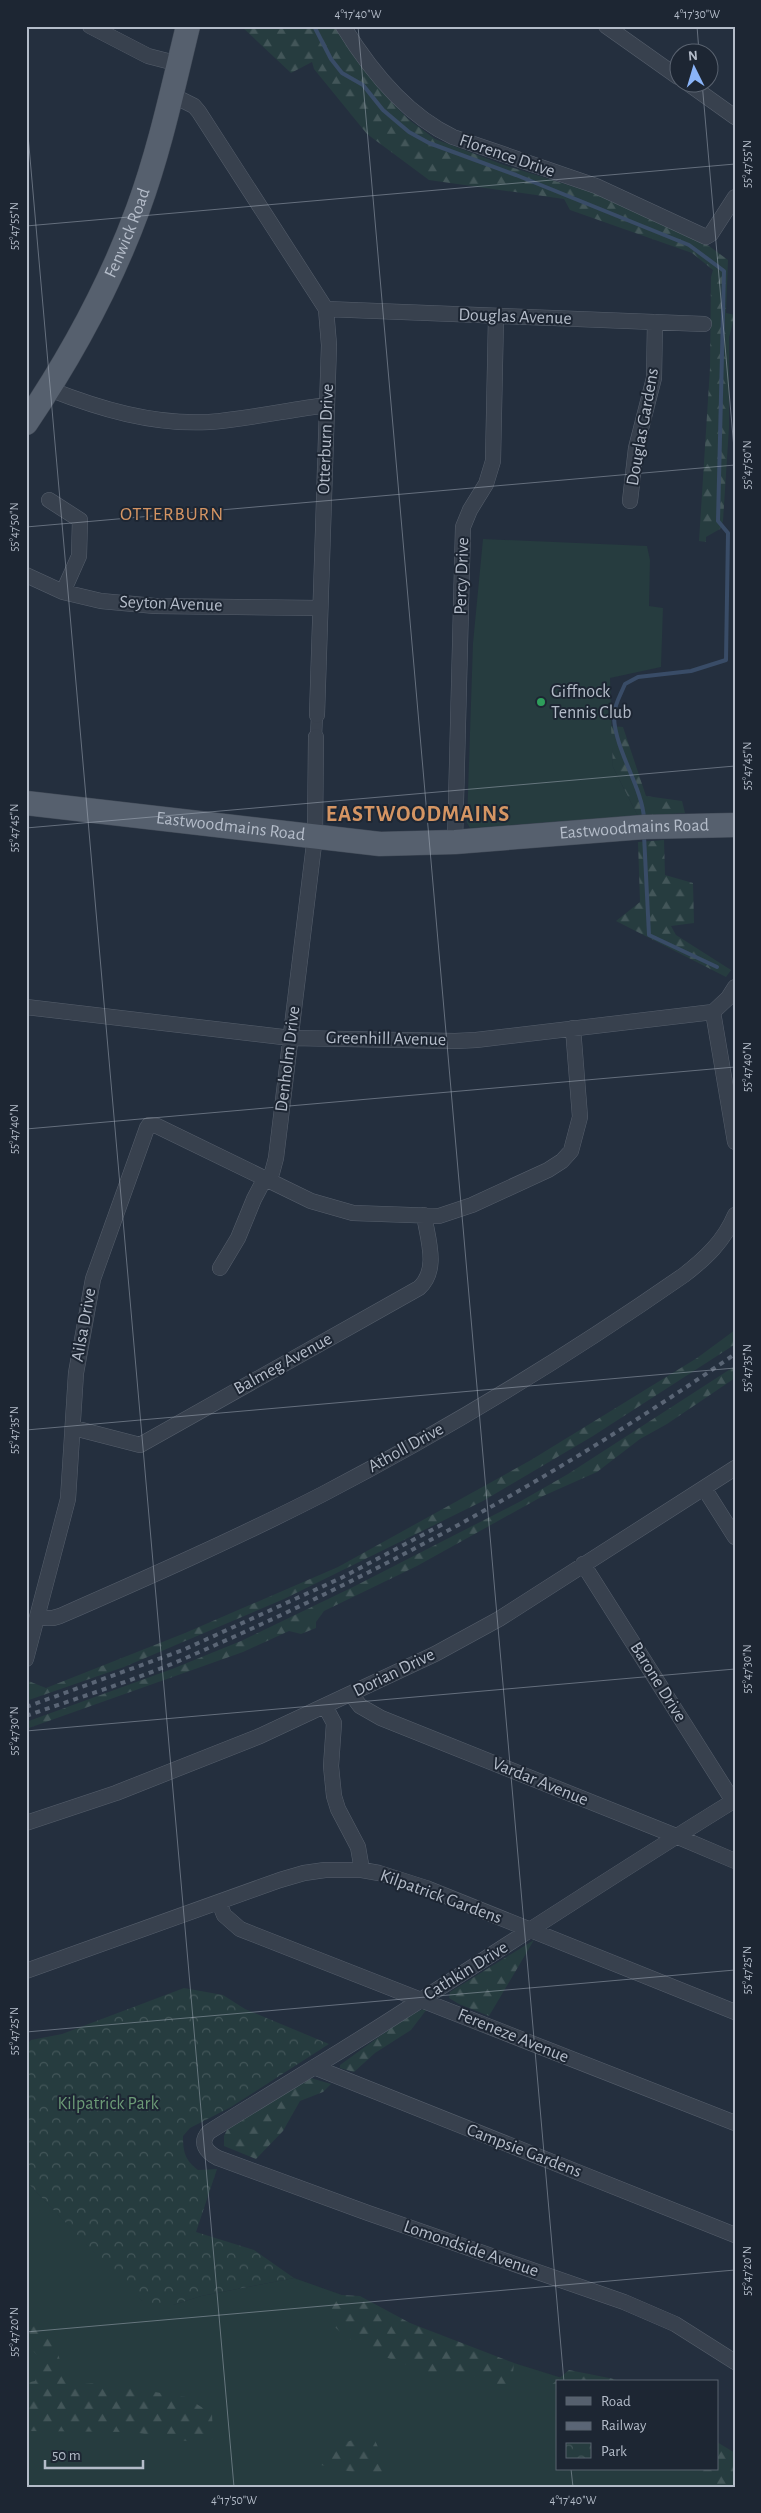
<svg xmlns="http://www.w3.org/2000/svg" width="761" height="2513" viewBox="0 0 761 2513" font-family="'Alegreya Sans',sans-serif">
<defs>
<pattern id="forest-firs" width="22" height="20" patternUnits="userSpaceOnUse" patternTransform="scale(1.25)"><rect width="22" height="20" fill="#263c3f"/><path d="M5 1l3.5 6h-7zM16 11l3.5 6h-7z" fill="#435659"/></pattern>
<pattern id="park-crowns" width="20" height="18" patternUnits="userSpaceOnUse" patternTransform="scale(1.25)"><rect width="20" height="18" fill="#263c3f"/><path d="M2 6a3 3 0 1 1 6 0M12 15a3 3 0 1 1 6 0" fill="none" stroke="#435659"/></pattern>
</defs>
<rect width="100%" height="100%" fill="#242f3e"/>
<path fill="#263c3f" d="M483 539 647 546 650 560 649 606 663 608 661 667 610 678 613 767 638 816 470 828 467 823 473 643Z
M26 2181 141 2300 173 2305 201 2296 294 2278 342 2295 396 2334 514 2363 575 2382H557V2469H717L735 2487H26Z"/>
<path fill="url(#forest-firs)" d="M241 26H337L383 93 408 119 435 139 504 165 600 195 709 246 728 260 726 313 735 315 729 337V427L723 521 720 529 706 537V542L699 541 710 368 711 277 713 270 692 253 570 210 564 199 429 180 367 134 314 69 312 62 291 73Z
M611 726 623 727 646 796 682 801 685 813 638 816 613 767Z
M664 840 665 875 693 883 694 923 671 926 676 935 731 970 726 977 616 921 640 902 638 842Z
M735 1330 734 1345 593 1436 483 1501 284 1599 124 1667 26 1701V1680L46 1688 185 1633 338 1567 531 1460 697 1358Z
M735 1366V1378L667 1424 640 1439 597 1472 543 1496 417 1566 324 1611 316 1622V1628L301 1634 289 1631 243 1652 26 1729V1722L172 1669 241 1641 355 1586 521 1501 568 1474Z
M534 1940 489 2016 459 2004 449 1998 450 1992Z
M424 2009H427L411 2030 375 2053 354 2072 340 2068V2065L409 2015Z
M311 2078 331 2084 323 2092 300 2101 283 2131 256 2159 224 2146V2136L228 2128Z
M342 2295 360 2296 410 2323 514 2363 511 2391 469 2374 436 2375 388 2358 346 2337 327 2320V2307Z
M26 2308 37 2317 55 2341 61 2365 71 2385 98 2383 186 2397 212 2414 213 2439 192 2442 133 2432 26 2431V2383L35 2381 42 2361 26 2343Z
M569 2370 614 2379 621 2382H557V2391L549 2387Z
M373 2436 382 2456 384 2473 370 2476 321 2465 318 2452 361 2437Z
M717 2442 735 2453V2487H710L700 2469H717Z"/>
<path fill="url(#park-crowns)" d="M184 1988 223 1995 245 2009 329 2044 231 2107 190 2128 183 2136C183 2152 185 2160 198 2170L217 2169 196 2232 254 2250 294 2278 201 2296 173 2305 153 2306 141 2300 132 2292 26 2181V2045L31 2040 62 2034Z"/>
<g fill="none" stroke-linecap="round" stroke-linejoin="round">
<path stroke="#394c67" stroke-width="4" d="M314 26 331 59 342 73 363 85 383 110 409 132 429 143 516 175 689 245 724 271 718 521 728 533 726 660 691 671 638 677 625 684C621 694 613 707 614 717 615 750 642 787 644 818
M644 835 649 935 717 967"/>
<defs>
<path id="pedestrian" d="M316 737 317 715"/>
<path id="minor" d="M90 26 148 56 179 64
M343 26C370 70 406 115 453 137L596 186 706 237 711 234 735 197
M606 26 678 77
M686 82 735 117
M172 95 194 106 199 112 326 309 329 345 317 715
M326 309 704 324
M49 389C100 409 153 425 209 422 248 419 288 410 327 405
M49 500 80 520 79 556 63 592
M630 501 636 448 654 378 655 322
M26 575 63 592 101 601 155 606 320 608
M455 842 463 527 470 510 486 484 493 461 496 317
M26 1007 291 1038 455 1041 476 1040 713 1012 728 998 735 987
M713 1012 735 1142
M220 1268 238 1238 254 1199 264 1180 272 1173 276 1158 315 836 316 737
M74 1428 140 1445 419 1288C439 1270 428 1240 424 1215
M704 1488 735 1537
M583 1564 733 1801
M37 1617 53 1618 60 1616C149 1577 237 1538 323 1494 448 1429 569 1355 684 1275 706 1258 724 1241 735 1215
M26 1659 68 1499 76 1373 93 1279 147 1128 149 1125 157 1126 311 1201 353 1213 439 1216 472 1205 548 1170 562 1161 571 1151 580 1117 573 1028
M351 1694 360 1706 381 1718 676 1836 735 1861
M325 1706 334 1723 331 1766 334 1796 338 1809 358 1847 362 1870
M735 1800C621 1870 509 1944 396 2016 334 2056 271 2093 209 2132 199 2143 206 2152 218 2158L368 2213 624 2302 675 2324 735 2362
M26 1823 116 1793 260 1736 435 1654 499 1619 735 1468
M219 1902 224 1915 240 1929 735 2123
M26 1971 280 1880 304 1873 325 1870H362L379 1873 426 1888 735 2012
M314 2067 735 2235"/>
<g id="primary">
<path id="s1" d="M26 423C72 355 110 285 138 209 160 149 173 87 188 26"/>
<path id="s2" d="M26 803 380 844 455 842 644 827 735 825"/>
</g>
</defs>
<use href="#pedestrian" stroke="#565f6c" stroke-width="12"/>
<use href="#minor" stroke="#565f6c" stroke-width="16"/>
<use href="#primary" stroke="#414a57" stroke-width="25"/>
<use href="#pedestrian" stroke="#38414e" stroke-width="11"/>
<use href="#minor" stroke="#38414e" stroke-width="15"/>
<use href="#primary" stroke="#56606e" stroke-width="24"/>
<path stroke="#5a6575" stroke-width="4" stroke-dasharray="5 5" stroke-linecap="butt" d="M26 1707 183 1650 341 1578 445 1523
M26 1716C80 1697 136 1680 188 1657 380 1574 563 1473 735 1354"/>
</g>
<path fill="none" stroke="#b4bcc9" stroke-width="1" stroke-opacity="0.45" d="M358 26 564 2382M697 26 699 52M702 82 735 460M26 112 234 2487M26 226 735 164M26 527 735 465M26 828 735 766M26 1129 735 1067M26 1430 735 1368M26 1731 735 1669M26 2032 735 1970M26 2332 735 2270M571 2469 573 2487"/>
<circle fill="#2e9e5b" stroke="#1d2633" stroke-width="2" cx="541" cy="702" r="5"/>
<g text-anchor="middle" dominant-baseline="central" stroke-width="4" stroke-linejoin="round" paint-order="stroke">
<g font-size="18" fill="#b4bcc9" stroke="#1d2633">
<text transform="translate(507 156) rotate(19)">Florence Drive</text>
<text stroke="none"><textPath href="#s1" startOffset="216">Fenwick Road</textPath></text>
<text transform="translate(515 317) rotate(2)">Douglas Avenue</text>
<text transform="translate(643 427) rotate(-80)">Douglas Gardens</text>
<text transform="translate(326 439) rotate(-88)">Otterburn Drive</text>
<text transform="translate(462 576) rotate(-88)">Percy Drive</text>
<text transform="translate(171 604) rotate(2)">Seyton Avenue</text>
<text stroke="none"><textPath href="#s2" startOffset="206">Eastwoodmains Road</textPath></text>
<text stroke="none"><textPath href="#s2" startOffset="611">Eastwoodmains Road</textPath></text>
<text transform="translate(386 1039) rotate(1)">Greenhill Avenue</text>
<text transform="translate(288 1059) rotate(-83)">Denholm Drive</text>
<text transform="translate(84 1325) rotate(-80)">Ailsa Drive</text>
<text transform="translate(283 1364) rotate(-29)">Balmeg Avenue</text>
<text transform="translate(406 1448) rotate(-29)">Atholl Drive</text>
<text transform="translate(394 1673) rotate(-26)">Dorian Drive</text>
<text transform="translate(658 1682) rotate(58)">Barone Drive</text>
<text transform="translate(540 1782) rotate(22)">Vardar Avenue</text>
<text transform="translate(441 1897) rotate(20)">Kilpatrick Gardens</text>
<text transform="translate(466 1971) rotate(-32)">Cathkin Drive</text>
<text transform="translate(513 2036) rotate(22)">Fereneze Avenue</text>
<text transform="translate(524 2151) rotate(21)">Campsie Gardens</text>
<text transform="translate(471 2249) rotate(19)">Lomondside Avenue</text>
</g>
<g font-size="18" fill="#b4bcc9" stroke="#1d2633" text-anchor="start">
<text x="551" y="692">Giffnock<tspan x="551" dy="21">Tennis Club</tspan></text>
</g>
<g font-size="18" fill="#6b9a76" stroke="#1d2633">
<text x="108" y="2104">Kilpatrick Park</text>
</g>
<g font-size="19" letter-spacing="1" fill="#d59563" stroke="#1d2633">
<text x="172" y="514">OTTERBURN</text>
</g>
<g font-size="22" font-weight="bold" letter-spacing="1" fill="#d59563" stroke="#1d2633">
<text x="418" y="814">EASTWOODMAINS</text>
</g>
</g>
<rect width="761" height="2513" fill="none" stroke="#1d2633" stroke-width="55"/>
<rect x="556" y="2380" width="162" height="90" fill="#1d2633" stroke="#59626f"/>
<rect x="566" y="2397" width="25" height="8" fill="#56606e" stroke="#59626f"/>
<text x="601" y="2406" font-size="15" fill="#b4bcc9">Road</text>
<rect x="566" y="2422" width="25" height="8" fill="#5a6575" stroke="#59626f"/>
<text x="601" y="2430" font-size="15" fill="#b4bcc9">Railway</text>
<rect x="566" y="2443" width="25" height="15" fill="url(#park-crowns)" stroke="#59626f"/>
<text x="601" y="2456" font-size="15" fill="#b4bcc9">Park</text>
<g transform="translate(694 68) rotate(355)"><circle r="24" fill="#1d2633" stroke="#59626f"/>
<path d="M0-4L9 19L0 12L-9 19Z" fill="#8ab4f8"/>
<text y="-8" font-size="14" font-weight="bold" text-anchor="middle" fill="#b4bcc9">N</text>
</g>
<path d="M45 2460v8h98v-8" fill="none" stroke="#b4bcc9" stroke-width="2.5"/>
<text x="52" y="2460" font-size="15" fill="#b4bcc9" stroke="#1d2633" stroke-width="4" paint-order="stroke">50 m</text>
<rect x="28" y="28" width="706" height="2458" fill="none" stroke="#b4bcc9" stroke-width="2"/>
<g font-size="12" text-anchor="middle" fill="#b4bcc9">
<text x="358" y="18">4°17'40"W</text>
<text x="697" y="18">4°17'30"W</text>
<text transform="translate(747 164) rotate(-90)" y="4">55°47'55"N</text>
<text transform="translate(14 226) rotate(-90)" y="4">55°47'55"N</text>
<text transform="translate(747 465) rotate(-90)" y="4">55°47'50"N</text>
<text transform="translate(14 527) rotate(-90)" y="4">55°47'50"N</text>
<text transform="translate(747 766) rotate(-90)" y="4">55°47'45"N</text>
<text transform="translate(14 828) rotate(-90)" y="4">55°47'45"N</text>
<text transform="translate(747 1067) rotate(-90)" y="4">55°47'40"N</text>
<text transform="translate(14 1129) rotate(-90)" y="4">55°47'40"N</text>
<text transform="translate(747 1368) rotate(-90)" y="4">55°47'35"N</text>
<text transform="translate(14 1430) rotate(-90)" y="4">55°47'35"N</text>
<text transform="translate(747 1669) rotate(-90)" y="4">55°47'30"N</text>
<text transform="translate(14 1731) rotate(-90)" y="4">55°47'30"N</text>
<text transform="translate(747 1970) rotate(-90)" y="4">55°47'25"N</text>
<text transform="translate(14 2031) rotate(-90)" y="4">55°47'25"N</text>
<text transform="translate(747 2271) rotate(-90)" y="4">55°47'20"N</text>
<text transform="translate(14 2332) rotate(-90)" y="4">55°47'20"N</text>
<text x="234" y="2504">4°17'50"W</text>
<text x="573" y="2504">4°17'40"W</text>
</g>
</svg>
